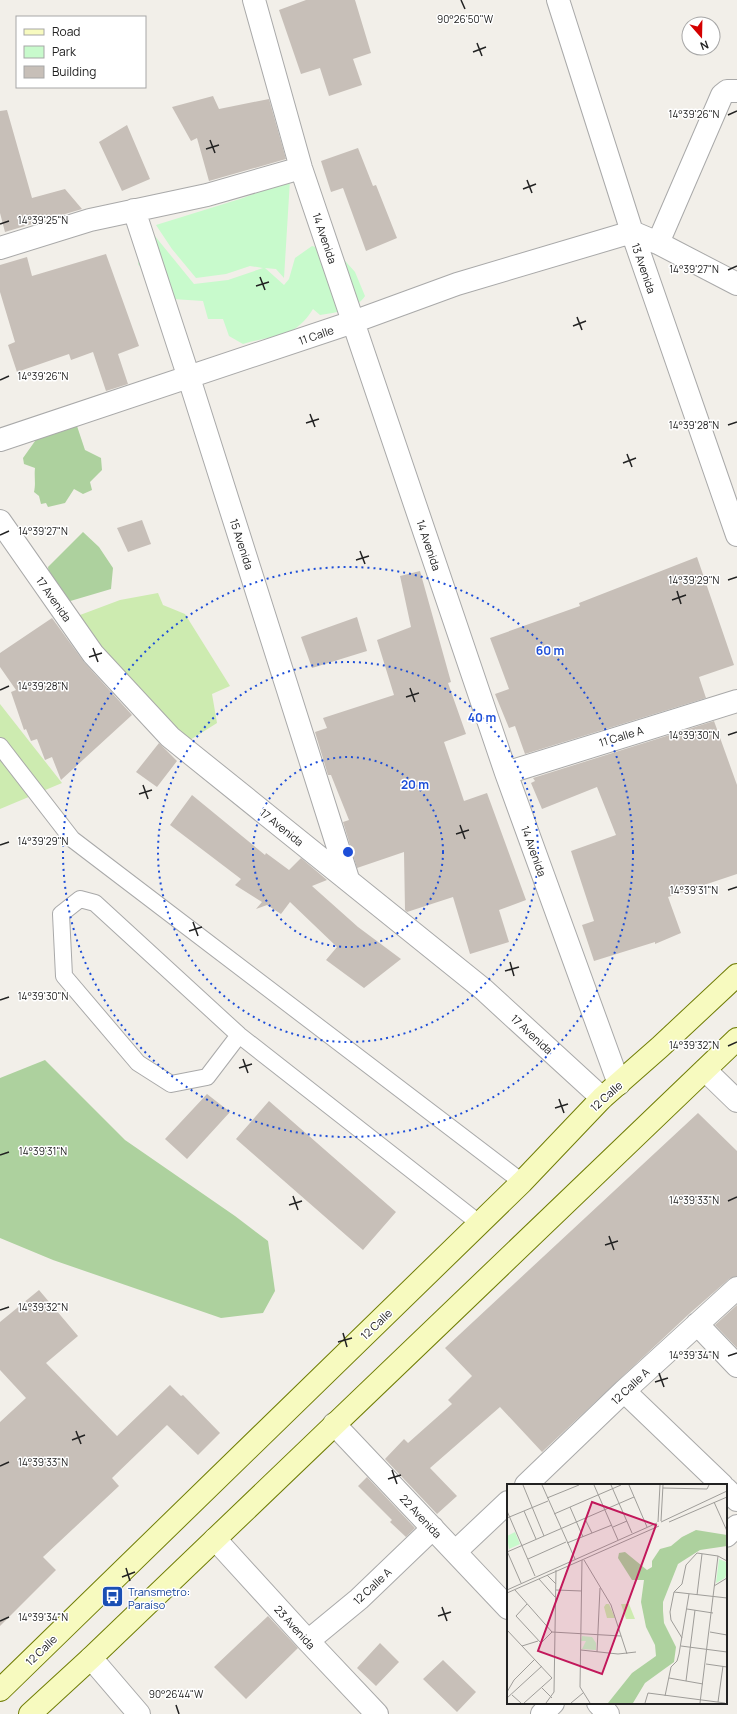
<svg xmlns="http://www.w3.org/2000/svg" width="737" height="1714" viewBox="0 0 737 1714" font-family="Manrope,sans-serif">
<rect width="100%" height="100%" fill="#f2efe9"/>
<path fill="#cdebb0" d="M158 593 163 605 185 614 230 686 212 694 217 723 190 740 177 738 72 618 120 600Z
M0 704 62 783 0 809Z"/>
<path fill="#add19e" d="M74 417 85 450 101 458 102 470 90 482 92 490 83 494 74 489 65 503 48 507 46 503 41 504 39 496 34 492C36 483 34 477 35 468L24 464 23 458 45 427Z
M83 532 99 547 113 568 111 589 67 602 51 587 48 567Z
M45 1060 125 1140 235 1216 268 1241 275 1291 263 1313 221 1318 53 1260 0 1238V1078Z"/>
<path fill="#c8facc" d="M290 180 284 278 276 269 265 268 284 285 289 279 295 258 312 246 339 254 355 272 365 296C355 311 337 312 320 315L313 309C294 340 274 334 243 344L229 336 223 319H208L203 301 173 299 157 288 138 264 150 230 194 284 228 280 263 268 250 266 226 274 196 278 172 249 156 225 243 198Z"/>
<path fill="#c7bfb8" d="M306 0H355L371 53 353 59 362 85 329 96 320 68 301 74 279 10Z
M213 96 219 109 269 99 286 159 209 181 197 138 191 141 172 107Z
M7 110 32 198 65 189 82 209 5 232 0 213V111Z
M127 125 150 179 122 191 99 142Z
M358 148 373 186 376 185 397 238 366 251 343 188 331 192 321 161Z
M106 254 139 346 118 354 128 384 106 391 93 352 71 360 69 354 17 372 8 345 15 342 0 292V265L27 257 32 276Z
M142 520 151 544 128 552 117 528Z
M697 557 734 665 699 677 706 698 525 754 515 726 509 728 495 694 509 689 490 638 580 606 579 603Z
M420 571 451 682 448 683 466 734 444 742 464 801 487 793 526 900 499 910 509 942 470 954 453 897 407 912 405 910 404 852 357 868 343 822 349 820 331 775H328L315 732 327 728 323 718 394 695 377 640 411 627 400 576Z
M357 617 367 651 312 668 301 637Z
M52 618 84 662 132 715 61 780 52 757 45 760 37 739 31 741 26 729 24 730 11 692 16 690 0 667V653Z
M714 721 737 785V874L668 897 681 933 655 944V942L594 961 582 925 594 921 571 851 616 835 597 787 542 809 531 783 535 781 533 778Z
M159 743 177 761 157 787 136 772Z
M192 795 265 855 266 853 289 870 301 858 327 880 312 886 358 927 401 959 364 988 326 960 337 947 290 902 281 914 267 905 256 909 262 902 235 885 241 879 170 825Z
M207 1094 230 1112 187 1159 165 1139Z
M269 1101 396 1212 363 1250 236 1139Z
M698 1113 737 1151V1276L729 1279 689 1314 542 1452 500 1407 430 1468 457 1496 437 1514 385 1459 404 1439 408 1443 452 1404 448 1400 472 1376 445 1348Z
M39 1290 78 1336 46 1363 117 1436 170 1385 181 1396 183 1395 220 1433 198 1455 167 1425 112 1478 119 1486 43 1557 56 1570 0 1626V1422L26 1398 0 1370V1322Z
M737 1305V1348L715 1325Z
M367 1477 415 1528 406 1537 390 1522 392 1520 358 1486Z
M268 1616 298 1648 246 1699 214 1667Z
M380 1643 399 1662 376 1686 357 1668Z
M443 1660 476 1692 457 1712 423 1679Z"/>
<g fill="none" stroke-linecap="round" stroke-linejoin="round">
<defs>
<path id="lane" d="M0 746 72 839 522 1182
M239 1035 207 1077 171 1084 138 1063 64 976 61 914 80 899 95 903 239 1035 479 1223"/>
<path id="street" d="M254 0 301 168 506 773 619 1084
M558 0 632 232 737 535
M134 210 189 378 348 879
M658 243 737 284
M0 248 90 220 207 195 301 168
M0 440 353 322 457 284 632 232 658 243 722 95 727 91H737
M0 521 93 654 170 737 483 989 602 1098
M506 773 737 701
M705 1070 737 1101
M697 1324 737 1366
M624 1391 722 1485
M334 1424 508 1608
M526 1485 624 1391 737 1288
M726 1489 737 1500
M726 1536 737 1526
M215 1539 308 1641 377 1714
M455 1552 508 1502
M308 1641 359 1599 433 1528
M91 1658 139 1714
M598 1703 608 1714
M542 1714 553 1703"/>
<path id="secondary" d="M0 1690 522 1182 602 1098 660 1047 737 975
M30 1714 91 1658 737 1039"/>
</defs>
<use href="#lane" stroke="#a9a9a9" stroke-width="18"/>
<use href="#street" stroke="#a9a9a9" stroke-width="24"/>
<use href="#secondary" stroke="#707d05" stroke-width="24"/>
<use href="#lane" stroke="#fff" stroke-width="16"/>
<use href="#street" stroke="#fff" stroke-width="22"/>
<use href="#secondary" stroke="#f7fabf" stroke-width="22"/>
</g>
<path fill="none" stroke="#222" stroke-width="1.5" d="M461 0 465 9M477 43 482 56M473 52 486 47M728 115 737 111M210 140 215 153M206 149 219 145M527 180 532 193M523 189 536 184M0 224 9 221M728 270 737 266M260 277 265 290M256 286 269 282M577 317 582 330M573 326 586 321M0 380 9 376M310 414 315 427M306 423 319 419M728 425 737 422M627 454 632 467M623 463 636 458M0 535 9 531M360 551 365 564M356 560 369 556M728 580 737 577M677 591 681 604M672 600 686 595M93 648 98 662M89 657 102 653M410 688 415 702M0 690 9 686M406 697 419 693M728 735 737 732M143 785 148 799M139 794 152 790M460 825 465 839M456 834 469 830M0 845 9 842M728 890 737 887M193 922 198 936M189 931 202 927M510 962 514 976M505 971 519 967M0 1000 9 997M728 1046 737 1042M243 1059 248 1073M239 1068 252 1064M559 1099 564 1113M555 1108 568 1104M0 1155 9 1152M293 1196 298 1210M728 1201 737 1197M289 1205 302 1201M609 1236 614 1250M605 1245 618 1241M0 1310 9 1307M343 1333 347 1347M338 1342 352 1338M728 1356 737 1353M659 1373 664 1387M655 1382 668 1378M76 1431 81 1444M72 1440 85 1435M0 1466 9 1462M392 1470 397 1484M388 1479 401 1475M126 1568 130 1581M122 1577 135 1572M442 1607 447 1621M438 1616 451 1612M0 1621 9 1617M176 1705 179 1714"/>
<g fill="none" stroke="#1d4ed8" stroke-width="2" stroke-dasharray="2 4">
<circle cx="348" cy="852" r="95"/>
<circle cx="348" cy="852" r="190"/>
<circle cx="348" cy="852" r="285"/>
</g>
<defs>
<symbol id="bus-square" viewBox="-11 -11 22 22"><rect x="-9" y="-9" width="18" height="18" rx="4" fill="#1a4fb4" stroke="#fff"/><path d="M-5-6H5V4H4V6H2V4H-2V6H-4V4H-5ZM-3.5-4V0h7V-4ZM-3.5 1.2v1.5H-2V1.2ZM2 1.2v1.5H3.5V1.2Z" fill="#fff"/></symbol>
</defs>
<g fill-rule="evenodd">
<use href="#bus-square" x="100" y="1584" width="25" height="25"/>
</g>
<g text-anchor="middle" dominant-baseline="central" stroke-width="3" stroke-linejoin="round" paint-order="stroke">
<g font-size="11" fill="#222" stroke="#fff">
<text transform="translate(325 238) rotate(71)">14 Avenida</text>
<text transform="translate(644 268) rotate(71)">13 Avenida</text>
<text transform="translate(316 335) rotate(-19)">11 Calle</text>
<text transform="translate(242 544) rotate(72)">15 Avenida</text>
<text transform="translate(429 545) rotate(71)">14 Avenida</text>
<text transform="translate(54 599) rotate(55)">17 Avenida</text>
<text transform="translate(621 736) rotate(-17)">11 Calle A</text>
<text transform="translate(282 827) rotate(39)">17 Avenida</text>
<text transform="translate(534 851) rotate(70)">14 Avenida</text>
<text transform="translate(532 1034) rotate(43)">17 Avenida</text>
<text transform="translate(606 1096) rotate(-42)">12 Calle</text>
<text transform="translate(376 1324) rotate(-44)">12 Calle</text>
<text transform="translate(630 1386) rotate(-43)">12 Calle A</text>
<text transform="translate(421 1516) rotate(47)">22 Avenida</text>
<text transform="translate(372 1586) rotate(-43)">12 Calle A</text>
<text transform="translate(295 1627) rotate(48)">23 Avenida</text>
<text transform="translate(41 1650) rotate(-44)">12 Calle</text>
</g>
<g font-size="11" fill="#164399" stroke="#fff" text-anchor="start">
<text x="128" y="1591">Transmetro:<tspan x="128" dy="13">Paraíso</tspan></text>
</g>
</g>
<g transform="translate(507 1484)">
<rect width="220" height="220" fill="#f2efe9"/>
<path d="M99 120H102L108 134H100L97 123ZM114 120H122L128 135H119Z" fill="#cdebb0"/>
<path d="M189 46 220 51V62L193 66 171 80 156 118V127L157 139 169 163 167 178 138 199 126 219H101L125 189 149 172 148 161 139 143 134 118 137 96H125L111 74 112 69 118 68 140 86 145 83V77L153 65 164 62 175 53Z" fill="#add19e"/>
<path d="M8 48 13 60 2 65 0 52ZM212 75 219 78 220 88 218 94 209 99ZM75 152 85 153 89 159V166L75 165 79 157H74Z" fill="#c8facc"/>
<path fill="none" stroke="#9f9d99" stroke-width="1" d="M16 1 37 52M35 1 68 75M87 1 111 56M104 1 125 49M122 1 140 43M156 4 200 5 202 1M40 14 72 1M207 18 220 47M63 23 76 53M0 27 28 92M17 27 29 55M47 30 114 1M0 34 41 17M78 35 85 49M154 37 156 1M151 38 153 1M154 38 220 7M162 38 220 13M106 43 120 37M60 59 105 41M0 67 14 99M0 68 127 13M21 75 59 58M75 76 73 203 83 219M77 76 104 121 120 170M40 91 49 100M32 95 48 113M207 102 220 94M0 106 150 39M8 106 45 148M49 106 75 107M167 108 220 114M0 109 152 42M190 111 195 70M20 120 9 132 34 159 45 148 114 152M180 125 206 129M0 146 45 194 17 219M203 148 220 151M175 154 164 136 163 128 167 108 175 100 179 81 190 69 211 72 220 77M15 162 31 157M174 162 220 168M74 166 111 170 129 168M90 168 93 104M199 180 220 183M162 194 196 200M179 197 188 126M35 204 45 214M0 208 7 196 28 175M5 211 14 219M158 212 164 183 170 177 172 170 182 110M0 214 35 182M211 218 216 182M39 219 47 208 49 86M64 219 76 209M138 219 141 209 218 219M193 219 211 72"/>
<path fill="#c2185b" fill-opacity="0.15" stroke="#c2185b" stroke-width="2" d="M85 18 149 41 95 190 31 167Z"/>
<rect width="220" height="220" fill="none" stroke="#222" stroke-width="2"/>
</g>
<g font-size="10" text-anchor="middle" fill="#222" stroke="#fff" stroke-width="3" stroke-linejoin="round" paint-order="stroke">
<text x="465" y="23">90°26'50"W</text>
<text x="694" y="118">14°39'26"N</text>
<text x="43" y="224">14°39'25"N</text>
<text x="694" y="273">14°39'27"N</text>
<text x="43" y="380">14°39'26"N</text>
<text x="694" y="429">14°39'28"N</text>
<text x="43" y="535">14°39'27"N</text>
<text x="694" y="584">14°39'29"N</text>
<text x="43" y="690">14°39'28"N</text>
<text x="694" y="739">14°39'30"N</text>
<text x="43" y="845">14°39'29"N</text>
<text x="694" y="894">14°39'31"N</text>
<text x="43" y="1000">14°39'30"N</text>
<text x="694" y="1049">14°39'32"N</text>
<text x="43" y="1155">14°39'31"N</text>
<text x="694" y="1204">14°39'33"N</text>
<text x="43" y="1311">14°39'32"N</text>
<text x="694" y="1359">14°39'34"N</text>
<text x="43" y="1466">14°39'33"N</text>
<text x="43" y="1621">14°39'34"N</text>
<text x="176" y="1698">90°26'44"W</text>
</g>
<circle cx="348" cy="852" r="6" fill="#1d4ed8" stroke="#fff" stroke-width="2"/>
<g font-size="12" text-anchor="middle" font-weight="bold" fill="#1d4ed8" stroke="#fff" stroke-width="3" stroke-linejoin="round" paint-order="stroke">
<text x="550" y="655">60 m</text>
<text x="482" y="722">40 m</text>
<text x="415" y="789">20 m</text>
</g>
<rect x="16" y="16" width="130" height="72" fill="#ffffff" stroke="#a7a7a7"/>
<rect x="24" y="29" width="20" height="6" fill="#f7fabf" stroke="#a7a7a7"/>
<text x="52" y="36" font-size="12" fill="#222222">Road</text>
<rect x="24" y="46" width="20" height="12" fill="#c8facc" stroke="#a7a7a7"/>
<text x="52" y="56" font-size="12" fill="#222222">Park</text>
<rect x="24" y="66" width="20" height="12" fill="#c7bfb8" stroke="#a7a7a7"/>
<text x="52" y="76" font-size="12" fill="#222222">Building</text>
<g transform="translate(701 36) rotate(160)"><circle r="19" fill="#ffffff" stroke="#a7a7a7"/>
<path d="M0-3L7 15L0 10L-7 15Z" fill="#d40000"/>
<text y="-6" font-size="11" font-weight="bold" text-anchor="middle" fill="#222222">N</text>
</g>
</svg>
